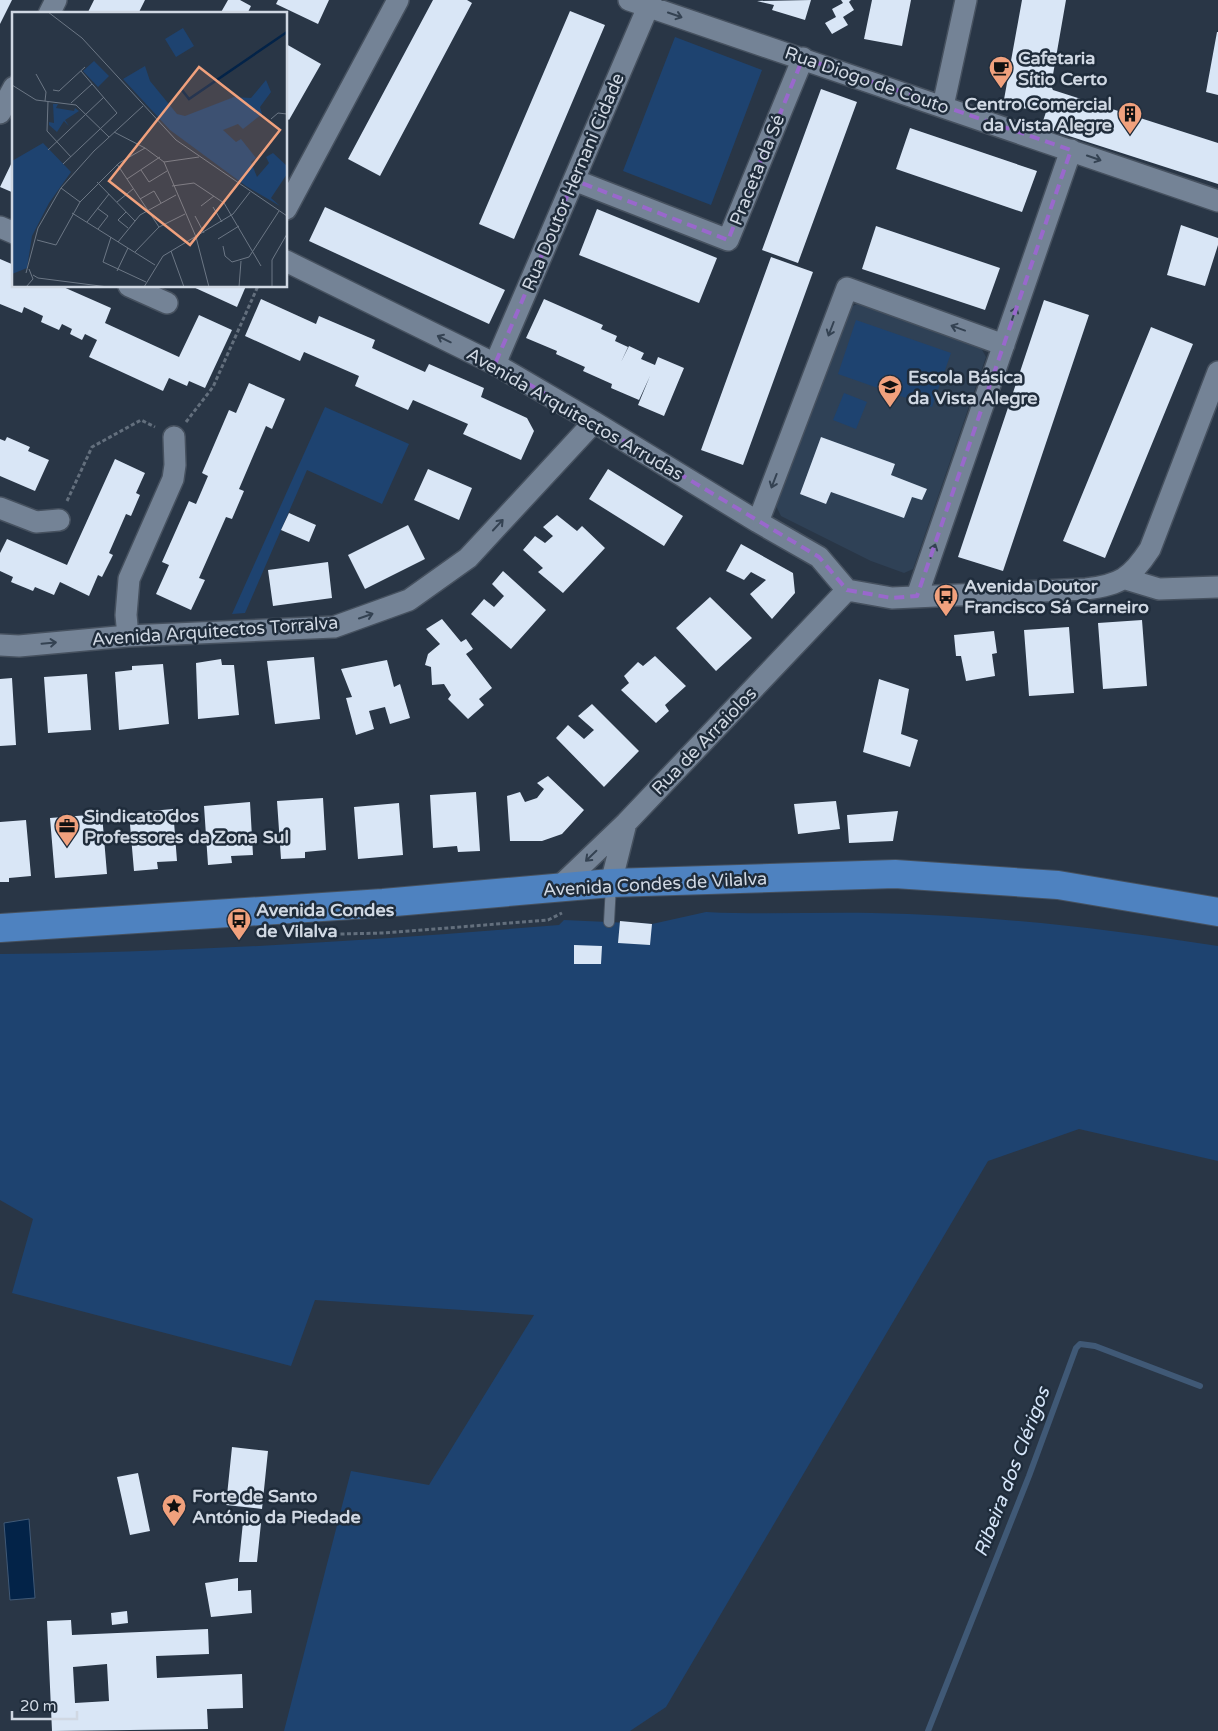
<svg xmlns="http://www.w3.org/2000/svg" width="1218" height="1731" viewBox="0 0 1218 1731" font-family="'Varela Round',sans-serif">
<rect width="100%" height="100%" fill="#293646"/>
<path fill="#2f4156" d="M859 303 980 346 986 357 913 569 904 573 871 561 781 516 776 506 849 308Z"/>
<path fill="#1e4370" d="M675 37 762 70 711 205 623 171Z
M856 320 951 353 932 407 838 374Z
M844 393 867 402 856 429 833 420Z
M325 407 409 444 382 504 307 470 245 613 232 614Z
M706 912C761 915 817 912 872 913 988 915 1103 928 1218 946V1161L1079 1129 988 1161 666 1707 630 1731H284L351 1471 429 1485 534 1315 315 1300 291 1366 12 1293 33 1219 0 1200V954C186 953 373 940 559 925L564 920 652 924Z"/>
<path fill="#032348" stroke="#405976" d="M29 1519 35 1598 10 1600 4 1523Z"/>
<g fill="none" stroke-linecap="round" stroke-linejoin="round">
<path stroke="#405976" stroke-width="6" d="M928 1731 1029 1476 1076 1348 1080 1344 1095 1346 1200 1386"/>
</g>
<path fill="#d9e6f6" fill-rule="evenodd" d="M0 0H12L0 24Z
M94 0H145L138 14H91L88 12Z
M228 0H240L251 6 247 14H220Z
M278 0H329L318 24 276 4Z
M433 0H467L472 3 380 176 348 159Z
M811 0 805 20 772 10 774 5 757 1Z
M841 0H851L849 2 854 10 843 17 848 25 832 34 825 23 836 17 832 9 843 3Z
M872 0H911L902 46 864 39Z
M1022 0H1066L1051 86 1053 90 1218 143V184L1041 127 1046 112 1003 105Z
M570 11 605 25 514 239 479 224Z
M1217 32H1218V95L1206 92Z
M286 44 321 64 289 120 286 118Z
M821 89 857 102 798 263 762 250Z
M910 128 1037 171 1022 212 896 169Z
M14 158V193L0 187Z
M325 207 505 290 489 324 309 241Z
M597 209 717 258 699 303 579 255Z
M1181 225 1218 238V245L1205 286 1167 275Z
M876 226 1000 268 985 310 862 269Z
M771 257 813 272 743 465 701 450Z
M0 259 14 265V286H61L111 308 105 323 179 357 199 315 232 330 205 388 189 381 187 386 169 378 163 391 89 357 97 340 85 334 82 340 70 334 72 329 62 324 59 330 41 322 43 316 24 307 22 313 0 304Z
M191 286H246L237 307Z
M261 299 316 324 319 316 375 340 372 348 425 372 429 364 484 388 481 397 527 418 534 431 521 460 463 434 468 424 413 400 408 410 355 386 359 376 304 352 300 361 245 336Z
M544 299 603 325 601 329 617 336 615 341 628 347 621 362 629 346 644 353 641 359 655 365 658 357 684 368 664 416 638 405 650 376 639 400 611 388 612 384 583 371 585 367 556 354 557 351 526 338Z
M1044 300 1089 315 1003 571 958 557Z
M1151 327 1193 344 1105 558 1063 541Z
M249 383 285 399 272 429 266 426 239 489 244 491 232 519 226 517 199 578 205 580 191 610 156 594 169 565 162 562 189 501 196 504 208 476 202 473 229 410 236 413Z
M7 437 30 447 28 451 49 460 35 491 0 476V439L5 441Z
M821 437 895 464 891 475 927 489 922 500 912 497 904 518 831 492 826 504 800 494Z
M115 459 145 473 136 493 140 495 131 516 126 514 109 553 113 555 102 577 98 575 89 596 60 582 54 595 35 587 33 591 11 582 13 577 0 571V553L7 539 67 565Z
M428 469 472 488 459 520 414 500Z
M608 469 683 516 664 546 589 499Z
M289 513 316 525 309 542 281 530Z
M557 515 577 531 582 526 605 548 563 593 538 572 543 568 523 550 535 536 545 543 553 536 543 527Z
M408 525 425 559 365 589 348 555Z
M741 544 793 573 795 593 772 619 750 594 766 580 751 572 744 580 726 571Z
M328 562 332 598 273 606 268 570Z
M503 571 546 610 511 649 471 614 484 599 494 607 504 596 492 584Z
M710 597 752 638 716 671 676 628Z
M442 619 461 642 466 639 473 649 466 654 492 688 479 699 484 705 468 719 448 699 451 695 444 684 432 685 431 667 425 665 428 654 440 644 426 629Z
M1142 620 1147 686 1103 689 1098 623Z
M1069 627 1074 693 1029 696 1024 630Z
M994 631 997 653 992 654 995 676 966 681 961 656H956L954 635Z
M655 656 686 686 665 705 669 711 656 723 621 690 629 683 624 676 638 662 643 666Z
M314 657 320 719 275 724 267 661Z
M221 659 222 665H234L239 715 198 719 196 663Z
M387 660 394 687 400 684 410 718 390 724 385 707 369 711 374 729 356 735 346 698 352 697 341 669Z
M163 664 169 724 119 730 115 672 132 670V666Z
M87 674 91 730 48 733 44 677Z
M12 678 16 745 0 746V679Z
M879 679 909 689 901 734 918 740 910 767 863 752Z
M592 704 639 751 604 787 556 738 568 725 584 739 594 730 578 716Z
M548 776 584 810 562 834 542 841H510L507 796 520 792 525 802 537 798 544 789 537 783Z
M476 792 480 851 458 852 457 846 433 848 430 795Z
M323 798 326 850 305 852V858L281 859 277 801Z
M836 801 840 829 798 834 794 804Z
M250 802 253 855 231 856 232 863 208 865 204 806Z
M399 803 403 855 358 859 354 807Z
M173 809 177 861 157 862 158 869 134 871 129 813Z
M898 811 893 841 849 843 847 815Z
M102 814 107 874 55 878 50 818Z
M26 820 31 876 9 878V882H0V822Z
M620 921 652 924 650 945 618 943Z
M574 945 602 946 601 964H574Z
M232 1447 268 1451 262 1509 226 1505Z
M138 1473 150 1531 130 1535 117 1477Z
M243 1522 261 1523 257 1562H239Z
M238 1578V1591L251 1590 252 1613 211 1617 205 1583Z
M127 1611 128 1623 112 1625 111 1613Z
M71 1620 72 1635 208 1629 209 1654 156 1656 157 1678 242 1674 243 1708 207 1709 208 1729 52 1731 47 1621ZM107 1664 109 1701 75 1703 73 1667Z"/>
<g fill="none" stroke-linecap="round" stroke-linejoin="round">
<defs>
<path id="service" d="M609 922 611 885"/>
<path id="minor" d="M629 0 1218 201
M49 14 56 0
M943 106 966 0
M0 113 14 87
M574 180 728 240 803 58
M286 209 398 0
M0 227 14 233
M286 261 495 364 594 422 758 522 819 557 847 590
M129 286 167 303
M495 364 651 0
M0 508 36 522 59 520
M758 522 847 288 1004 345
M1126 579 1159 589 1218 587
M847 590 892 598 1086 589C1120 585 1131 578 1150 549L1218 372
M917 596 1071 150
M128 636 126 615 129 579 173 479 175 465 174 437
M0 645 19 646 128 636 334 627 409 600 468 558 594 422
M611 883 626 823
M557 889 626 823 847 590"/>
<path id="primary" d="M0 928 383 903 611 883 895 874 1058 885 1218 912"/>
</defs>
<use href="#service" stroke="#46515f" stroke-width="12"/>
<use href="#minor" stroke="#46515f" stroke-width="24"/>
<use href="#primary" stroke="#46515f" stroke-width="30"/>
<path stroke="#636f7d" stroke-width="3" stroke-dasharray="4 2.5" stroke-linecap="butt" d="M186 422 213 387 258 286
M67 501 92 447 141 420 155 427
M295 935 384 933 548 920 562 913"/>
<use href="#service" stroke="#748396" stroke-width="10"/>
<use href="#minor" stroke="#748396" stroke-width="21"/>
<use href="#primary" stroke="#4e82c0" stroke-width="28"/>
</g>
<defs><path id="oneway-shaft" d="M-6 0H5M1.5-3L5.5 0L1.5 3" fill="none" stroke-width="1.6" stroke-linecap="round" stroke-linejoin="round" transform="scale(1.25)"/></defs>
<g stroke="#344252">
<use href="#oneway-shaft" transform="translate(675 15) rotate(19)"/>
<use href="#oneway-shaft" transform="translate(1094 158) rotate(19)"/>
<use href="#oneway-shaft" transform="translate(1014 314) rotate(-71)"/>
<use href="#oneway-shaft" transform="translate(958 328) rotate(-160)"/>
<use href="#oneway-shaft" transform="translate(831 329) rotate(111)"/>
<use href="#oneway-shaft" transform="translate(444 339) rotate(-154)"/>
<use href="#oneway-shaft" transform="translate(774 481) rotate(111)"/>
<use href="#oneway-shaft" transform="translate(498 525) rotate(-47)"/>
<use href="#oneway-shaft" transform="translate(933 551) rotate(-71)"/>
<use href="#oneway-shaft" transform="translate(366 616) rotate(-19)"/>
<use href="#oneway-shaft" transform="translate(49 643) rotate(-5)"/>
<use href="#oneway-shaft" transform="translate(591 856) rotate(136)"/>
</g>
<path fill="none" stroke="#9968cc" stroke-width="4" stroke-dasharray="10 6" stroke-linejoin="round" d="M803 58 1071 150 917 596 892 598 847 590 819 557 495 364 574 180 728 240Z"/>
<defs>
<symbol id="cafe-pin" viewBox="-11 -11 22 30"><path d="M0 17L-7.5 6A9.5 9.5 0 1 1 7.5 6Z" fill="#f1a17d" stroke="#1f2c3b"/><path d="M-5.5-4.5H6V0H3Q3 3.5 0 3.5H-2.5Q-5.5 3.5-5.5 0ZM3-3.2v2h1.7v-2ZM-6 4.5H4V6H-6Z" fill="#111"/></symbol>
<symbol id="building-pin" viewBox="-11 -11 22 30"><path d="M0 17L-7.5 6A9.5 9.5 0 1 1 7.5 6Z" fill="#f1a17d" stroke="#1f2c3b"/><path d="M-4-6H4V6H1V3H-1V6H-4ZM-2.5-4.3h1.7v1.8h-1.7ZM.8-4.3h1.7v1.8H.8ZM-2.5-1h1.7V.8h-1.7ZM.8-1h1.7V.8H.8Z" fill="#111"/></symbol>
<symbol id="school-pin" viewBox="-11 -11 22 30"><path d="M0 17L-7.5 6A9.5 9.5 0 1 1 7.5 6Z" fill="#f1a17d" stroke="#1f2c3b"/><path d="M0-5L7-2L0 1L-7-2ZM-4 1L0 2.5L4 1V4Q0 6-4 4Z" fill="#111"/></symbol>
<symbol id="bus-pin" viewBox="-11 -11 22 30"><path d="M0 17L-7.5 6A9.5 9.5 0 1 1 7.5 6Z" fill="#f1a17d" stroke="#1f2c3b"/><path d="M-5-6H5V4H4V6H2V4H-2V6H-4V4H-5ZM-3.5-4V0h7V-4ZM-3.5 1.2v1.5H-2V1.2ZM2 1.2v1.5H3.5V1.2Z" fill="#111"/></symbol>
<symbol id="office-pin" viewBox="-11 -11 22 30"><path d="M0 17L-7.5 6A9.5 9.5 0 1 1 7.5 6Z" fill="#f1a17d" stroke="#1f2c3b"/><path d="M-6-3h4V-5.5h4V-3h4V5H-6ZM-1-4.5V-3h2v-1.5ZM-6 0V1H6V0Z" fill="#111"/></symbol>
<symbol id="sight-pin" viewBox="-11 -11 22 30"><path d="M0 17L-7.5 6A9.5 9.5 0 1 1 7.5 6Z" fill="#f1a17d" stroke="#1f2c3b"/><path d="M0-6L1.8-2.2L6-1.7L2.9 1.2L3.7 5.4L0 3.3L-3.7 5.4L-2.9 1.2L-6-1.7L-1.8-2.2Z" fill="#111"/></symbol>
</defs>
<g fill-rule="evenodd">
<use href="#cafe-pin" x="987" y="54" width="28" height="38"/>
<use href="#building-pin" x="1116" y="100" width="28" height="38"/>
<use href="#school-pin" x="876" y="373" width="28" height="38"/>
<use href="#bus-pin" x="932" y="582" width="28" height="38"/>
<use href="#office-pin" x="53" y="812" width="28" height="38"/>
<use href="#bus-pin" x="225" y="906" width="28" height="38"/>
<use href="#sight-pin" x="160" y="1492" width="28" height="38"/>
</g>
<g text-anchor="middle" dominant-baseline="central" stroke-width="5" stroke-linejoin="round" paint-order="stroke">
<g font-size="18" font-weight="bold" fill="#d0d8e3" stroke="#1f2c3b" text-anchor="start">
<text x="1018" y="58">Cafetaria<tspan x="1018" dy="21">Sítio Certo</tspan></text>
<text x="1112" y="104" text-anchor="end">Centro Comercial<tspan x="1112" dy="21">da Vista Alegre</tspan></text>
<text x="908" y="377">Escola Básica<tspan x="908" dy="21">da Vista Alegre</tspan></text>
<text x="964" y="586">Avenida Doutor<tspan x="964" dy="21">Francisco Sá Carneiro</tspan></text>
<text x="84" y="816">Sindicato dos<tspan x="84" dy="21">Professores da Zona Sul</tspan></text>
<text x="256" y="910">Avenida Condes<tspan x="256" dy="21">de Vilalva</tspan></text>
<text x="192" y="1496">Forte de Santo<tspan x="192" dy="21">António da Piedade</tspan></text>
</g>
<g font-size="18" fill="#d0d8e3" stroke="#1f2c3b">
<text transform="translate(867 80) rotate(19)">Rua Diogo de Couto</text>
<text transform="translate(757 170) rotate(-68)">Praceta da Sé</text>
<text transform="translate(573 182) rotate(-67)">Rua Doutor Hernani Cidade</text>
<text transform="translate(575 414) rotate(30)">Avenida Arquitectos Arrudas</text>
<text transform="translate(215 631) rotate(-4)">Avenida Arquitectos Torralva</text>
<text transform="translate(704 741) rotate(-46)">Rua de Arraiolos</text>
<text transform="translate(655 884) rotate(-3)">Avenida Condes de Vilalva</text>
</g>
<g font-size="19" font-style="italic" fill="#d6e6fa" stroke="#1f2c3b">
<text transform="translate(1012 1472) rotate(-69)">Ribeira dos Clérigos</text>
</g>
</g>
<g transform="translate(12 12)">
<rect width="275" height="275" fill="#293646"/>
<path d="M171 16 182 34 164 45 153 27ZM82 49 97 64 86 75 71 59ZM133 54 138 69 165 102 173 104 222 85 239 86 254 68 259 80 248 95 250 102 231 117 226 112 211 118 224 130 229 127 244 146 239 150 245 165 257 151 254 145 261 141 275 154V162L259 186 268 194 234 174 158 118 111 67ZM41 92H46L44 96 62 99 63 96 67 99 53 108 57 114 52 109 45 120 37 113V110L42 111ZM31 131 59 160 37 191 20 224 15 256 0 262V149Z" fill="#1e4370"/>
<path fill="none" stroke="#032348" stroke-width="2.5" d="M170 78 177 87 275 20"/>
<path fill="none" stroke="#6c7785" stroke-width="1" d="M36 0 70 26 164 128 275 204M24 62 34 80 33 89M0 73 24 88 64 93 97 125M41 78 47 79 73 55M36 89 35 119 59 145M59 91 80 72M259 107 266 101 275 102M102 120 133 136M36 138 92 85M152 150 184 225 197 275M152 150 187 145M51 152 105 101 69 59M105 152 147 215M129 158 137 170 155 159M115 167 148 145M85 170 123 209M160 174 182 171 212 191 249 254M49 176 68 190M128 187 142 179 149 191M105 190 121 177M189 194 202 184M201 195 210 210M85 196 96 204 86 217M114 200 106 208 116 216M60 201 143 253M183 204 192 221M75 210 97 182M99 225 91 250 134 270M206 227 227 214M25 228 44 233 68 190 107 151 133 136 152 150M106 230 128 203 164 183M211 234 213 244 220 250 237 245 267 199M159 239 172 275M123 240 147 215 173 202M105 259 116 236M14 261 26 216 49 176 82 139 131 94M21 263 26 266 96 275M14 275 21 267 17 257M132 275 151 244 221 202 238 180M227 275 229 249M260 275V248L275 222"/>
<path fill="#f1a17d" fill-opacity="0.15" stroke="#f1a17d" stroke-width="2.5" d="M187 55 268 118 178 233 97 169Z"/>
<rect width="275" height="275" fill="none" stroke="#d0d8e3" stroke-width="2.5"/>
</g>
<path d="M12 1711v8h65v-8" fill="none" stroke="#d0d8e3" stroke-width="2.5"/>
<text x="20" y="1711" font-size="15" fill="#d0d8e3" stroke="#1f2c3b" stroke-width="4" paint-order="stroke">20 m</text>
</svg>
